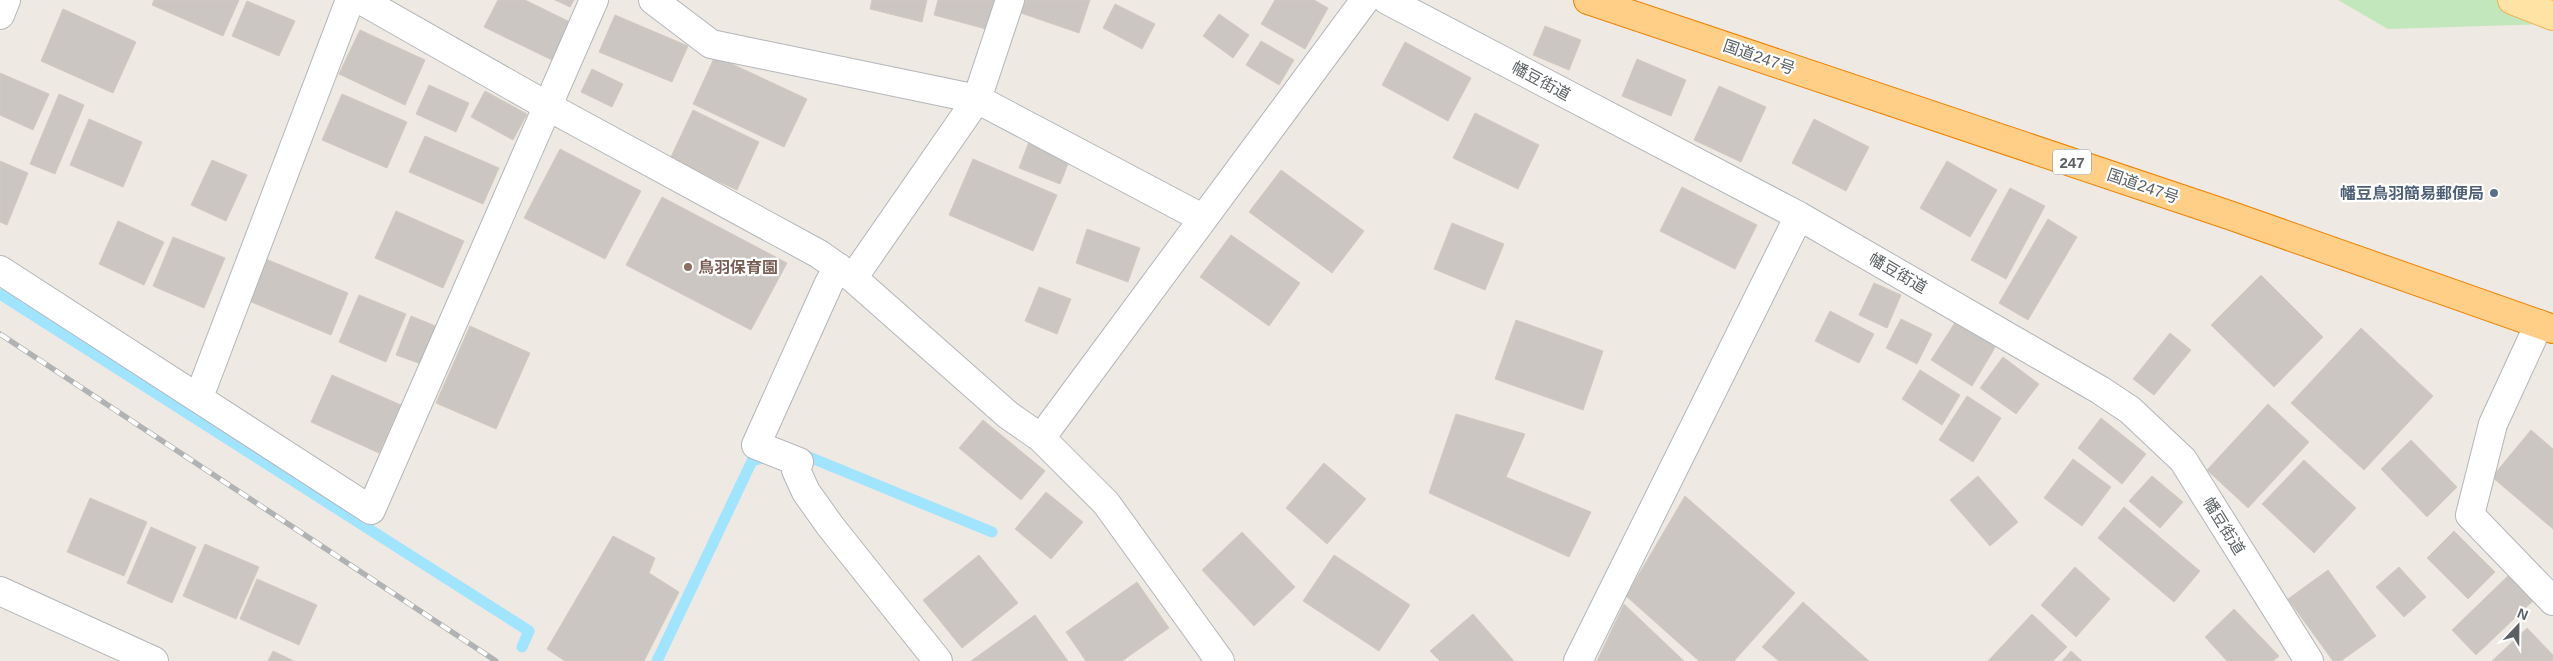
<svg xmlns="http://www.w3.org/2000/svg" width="2553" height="661" viewBox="0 0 2553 661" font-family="Arial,'Noto Sans JP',sans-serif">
<rect width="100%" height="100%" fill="#eee9e2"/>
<path fill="#c3e7bd" d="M2338 0H2553V24L2388 29Z"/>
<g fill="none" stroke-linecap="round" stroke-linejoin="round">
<path stroke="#a0e4ff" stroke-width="11" d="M0 294 529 631 522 647
M797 452 992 532
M657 661 752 461 770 456"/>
</g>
<path fill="#cbc6c1" stroke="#d3cac0" d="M154 0H239L223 36 152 5Z
M498 0H525L574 24 556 62 484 27Z
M555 0H574L570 7Z
M872 0H927L922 22 870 9Z
M938 0H994L986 29 934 15Z
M1026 0H1090L1079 33 1021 13Z
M1275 0H1314L1328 8 1305 49 1261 24Z
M247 1 295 21 279 56 232 36Z
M1115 4 1155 24 1142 49 1103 28Z
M63 9 136 42 113 93 41 61Z
M1219 14 1249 35 1233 58 1203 36Z
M615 15 688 46 672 82 599 52Z
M1545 26 1581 40 1569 70 1533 55Z
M360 30 425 60 405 105 339 74Z
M1261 41 1294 60 1279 85 1246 65Z
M1405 42 1471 78 1448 121 1382 85Z
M715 56 807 99 784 147 693 104Z
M1637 59 1686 80 1671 116 1622 96Z
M592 69 623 84 612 107 581 92Z
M0 73 49 94 33 130 0 115Z
M429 85 469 103 456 132 416 114Z
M1719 86 1766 107 1741 162 1694 140Z
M485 91 527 114 513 140 471 117Z
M59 94 84 105 55 174 30 164Z
M342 94 407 122 387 168 322 140Z
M693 110 759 142 737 190 670 159Z
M1475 113 1539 145 1518 189 1453 158Z
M89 119 142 142 123 187 70 165Z
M1814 119 1869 147 1846 191 1792 163Z
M425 136 499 168 483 204 409 172Z
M1030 139 1072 154 1060 184 1019 168Z
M560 149 641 191 605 259 524 218Z
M973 159 1057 195 1033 251 949 215Z
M212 160 247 175 226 221 191 205Z
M0 161 28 173 7 225 0 222Z
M1947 161 1997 190 1970 237 1920 208Z
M1281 170 1364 231 1332 273 1249 212Z
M1682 187 1757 225 1735 269 1660 231Z
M2010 188 2045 206 2006 279 1971 260Z
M662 197 787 263 751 330 626 265Z
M396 211 464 241 443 288 375 258Z
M2048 219 2077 237 2028 320 1999 303Z
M118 221 164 242 144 285 99 264Z
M1452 223 1504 244 1485 290 1434 269Z
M1087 229 1140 248 1128 282 1076 263Z
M1231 235 1300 283 1269 326 1200 277Z
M173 237 225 258 204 308 153 286Z
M266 259 348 293 331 335 249 301Z
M2261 275 2323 337 2274 387 2211 325Z
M1874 283 1901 295 1887 328 1859 315Z
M1039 287 1071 299 1057 334 1025 321Z
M359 295 406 314 386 362 339 342Z
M1830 311 1874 334 1859 363 1815 341Z
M411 316 438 327 424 365 396 355Z
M1901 319 1932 334 1917 364 1886 348Z
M1516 320 1603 351 1583 410 1495 379Z
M1956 321 1996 346 1972 386 1931 360Z
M470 326 530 353 496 429 436 403Z
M2361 328 2433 396 2364 470 2291 403Z
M2170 333 2191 350 2154 395 2133 379Z
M2003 357 2039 384 2016 414 1980 388Z
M1920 370 1960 395 1942 425 1902 399Z
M332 375 401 405 379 453 311 422Z
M1967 396 2001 418 1973 462 1939 440Z
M2268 404 2309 442 2248 508 2207 470Z
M1456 414 1525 434 1506 477 1591 512 1569 557 1429 493Z
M2101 418 2146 454 2122 484 2078 448Z
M983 420 1045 471 1021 500 959 448Z
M2531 430 2553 449V529L2492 477Z
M2411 440 2457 487 2427 517 2381 469Z
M2073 459 2111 487 2082 526 2044 498Z
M2304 460 2356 508 2314 553 2262 504Z
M1324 463 1366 499 1327 544 1286 508Z
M1978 476 2018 522 1990 546 1950 500Z
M2152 476 2183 502 2160 528 2129 501Z
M1046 492 1083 522 1051 559 1015 529Z
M1685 496 1795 593 1734 661H1699L1626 596Z
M90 498 147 522 124 576 67 552Z
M2124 507 2200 571 2174 602 2098 538Z
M151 527 196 547 172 603 127 583Z
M2454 531 2495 572 2468 599 2427 558Z
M1242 532 1295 587 1254 626 1202 570Z
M613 536 655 558 649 573 679 592 644 661H565L547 649Z
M205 544 259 567 236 619 183 596Z
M979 555 1018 603 962 648 923 600Z
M1334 555 1410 605 1379 651 1303 601Z
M2075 567 2110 599 2076 637 2041 605Z
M2399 567 2426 597 2404 617 2376 587Z
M2328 570 2376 636 2341 661H2333L2288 599Z
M2513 571 2538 596 2476 655 2452 630Z
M257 579 317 605 299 645 240 619Z
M1137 582 1169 628 1122 661H1086L1066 632Z
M1803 602 1869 661H1779L1762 647Z
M1624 604 1684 661H1597Z
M2234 609 2279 656 2273 661H2227L2205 637Z
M1473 614 1514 661H1440L1430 651Z
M2032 614 2067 647 2053 661H1988Z
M1035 615 1068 661H971Z
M2527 628 2553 655V661H2492Z
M273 651 294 661H268Z
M2071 651 2082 661H2062Z"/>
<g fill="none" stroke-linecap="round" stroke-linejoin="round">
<defs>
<path id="minor" d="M361 0 549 107 819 254 853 278 1008 415 1041 438 1106 503 1220 661
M653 0 711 44 977 99 1202 218
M1387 0 1799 216 2100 390 2130 410 2183 460 2309 661
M0 15 6 0
M838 267 829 283 756 445 799 462 796 470 806 492 831 527 938 661
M0 270 371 510 594 0
M853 278 977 99 1010 0
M2539 324 2493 424 2470 515 2553 601
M199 397 350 0
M1041 438 1365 0
M0 591 154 661
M1578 661 1799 216"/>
<path id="major" d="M2512 0 2553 16"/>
<path id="highway" d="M1588 0 2229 215 2553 329"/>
</defs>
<use href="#minor" stroke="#b3b6ba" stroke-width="30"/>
<use href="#major" stroke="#f7b052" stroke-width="30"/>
<use href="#highway" stroke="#ef8100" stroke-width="30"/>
<use href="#minor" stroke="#fff" stroke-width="28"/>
<use href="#major" stroke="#ffe3a5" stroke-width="28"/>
<use href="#highway" stroke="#ffcf87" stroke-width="28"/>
<defs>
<path id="rail" d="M0 334 496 661"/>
</defs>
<use href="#rail" stroke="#b1b2b3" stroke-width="5.5"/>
<use href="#rail" stroke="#fff" stroke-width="4" stroke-dasharray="11" stroke-linecap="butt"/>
</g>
<circle fill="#5c6f8a" stroke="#fff" stroke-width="2" cx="2494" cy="193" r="5"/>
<circle fill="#8d6e63" stroke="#fff" stroke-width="2" cx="688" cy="267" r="5"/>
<g text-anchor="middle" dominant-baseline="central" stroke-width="4.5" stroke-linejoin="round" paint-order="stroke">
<rect fill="#fff" stroke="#8c9092" stroke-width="1" x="2053" y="149.5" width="38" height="25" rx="4"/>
<g font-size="15" font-weight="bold" fill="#5a6063">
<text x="2072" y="162">247</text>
</g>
<g font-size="16" fill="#5a6063" stroke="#fff">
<text transform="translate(1759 57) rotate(19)">国道247号</text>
<text transform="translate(1541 81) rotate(28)">幡豆街道</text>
<text transform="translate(2143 186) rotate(19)">国道247号</text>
<text transform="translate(1898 273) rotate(30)">幡豆街道</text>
<text transform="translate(2224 526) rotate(58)">幡豆街道</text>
</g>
<g font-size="16" font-weight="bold" fill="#4e5e75" stroke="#fff" text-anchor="end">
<text x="2484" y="193">幡豆鳥羽簡易郵便局</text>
</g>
<g font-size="16" font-weight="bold" fill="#785e54" stroke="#fff" text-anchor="start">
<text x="698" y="267">鳥羽保育園</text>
</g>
</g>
<g transform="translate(2518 626) rotate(22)" stroke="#ffffff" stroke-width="4" paint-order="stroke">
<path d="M0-4L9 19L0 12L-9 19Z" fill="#5a6063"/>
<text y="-8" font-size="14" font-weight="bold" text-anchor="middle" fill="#5a6063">N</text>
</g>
</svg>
